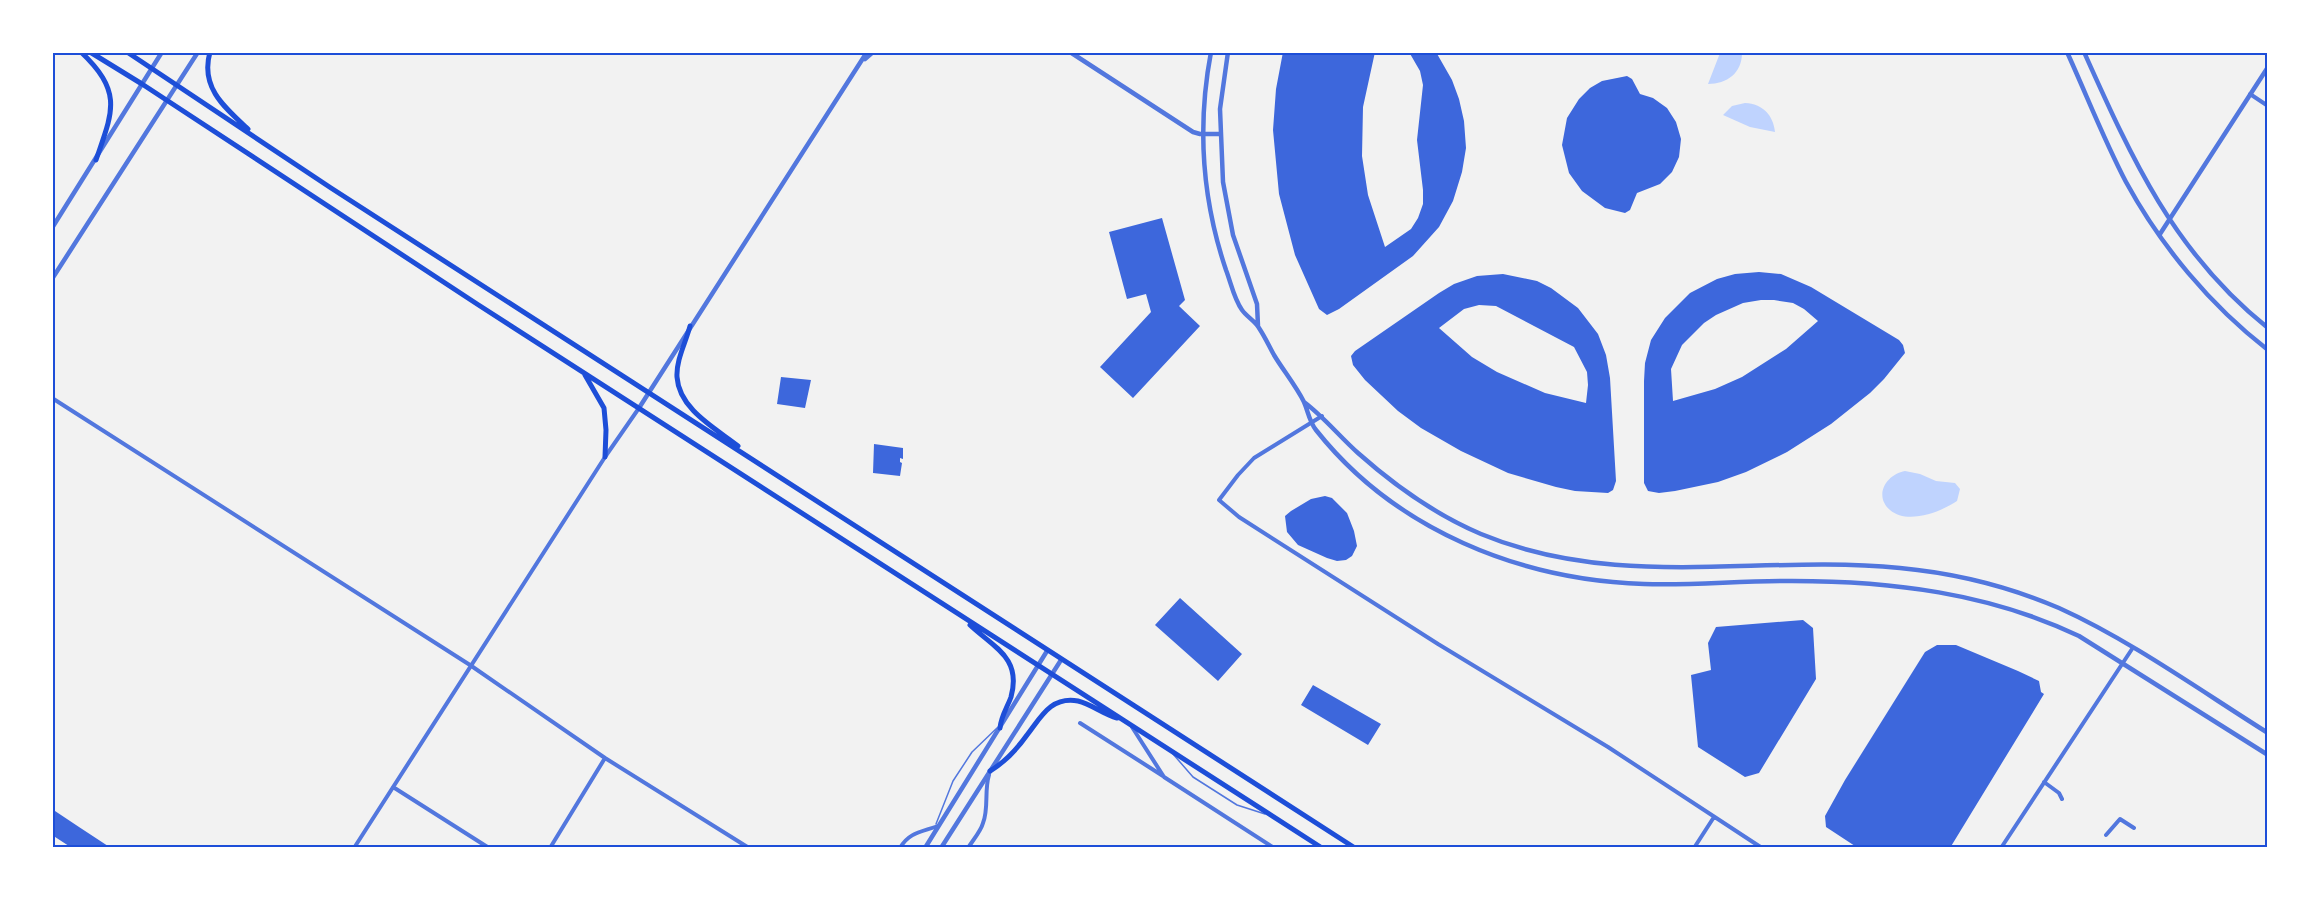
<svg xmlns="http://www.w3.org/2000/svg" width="2320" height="900" viewBox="0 0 2320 900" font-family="Ubuntu,sans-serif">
<rect width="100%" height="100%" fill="#f2f2f2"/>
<path fill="#bfd3fe" d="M1720 53H1742C1742 73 1727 84 1708 84Z
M1745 103C1763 104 1773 115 1775 132L1750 127 1723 115 1732 106Z
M1905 471 1920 474 1936 481 1955 483 1960 489 1957 501C1941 512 1907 525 1890 510 1873 495 1887 474 1905 471Z"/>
<path fill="#3d67dc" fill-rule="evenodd" d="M1283 52H1375L1363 107 1362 156 1368 195 1385 247 1411 229 1418 218 1423 204V190L1417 140 1423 85 1420 71 1409 52H1436L1452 80 1459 99 1464 121 1466 148 1462 172 1453 201 1439 227 1413 256 1339 309 1327 315 1319 309 1295 255 1279 194 1273 130 1276 89Z
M1627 76 1632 79 1640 94 1653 98 1667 108 1676 122 1681 139 1679 157 1672 172 1660 184 1637 193 1630 210 1625 213 1605 208 1582 191 1569 173 1562 145 1567 118 1579 99 1590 88 1602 81Z
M1162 218 1185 300 1179 306 1200 326 1133 398 1100 367 1151 312 1146 294 1127 299 1109 232Z
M1759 272 1781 274 1811 287 1899 340 1903 345 1905 353 1884 379 1870 393 1831 424 1787 452 1746 472 1718 482 1675 491 1659 493 1648 491 1644 483V381L1645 363 1651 340 1665 318 1690 293 1717 279 1735 274ZM1761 300H1774L1793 303 1804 309 1818 321 1786 349 1742 377 1715 389 1673 401 1671 369 1682 345 1704 323 1716 315 1743 303Z
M1503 274 1537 281 1551 288 1578 308 1598 334 1606 355 1610 378 1616 481 1613 490 1608 493 1575 491 1556 487 1508 473 1461 451 1421 428 1398 411 1365 380 1353 365 1351 356 1355 351 1439 293 1454 284 1477 276ZM1479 305 1496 306 1574 347 1587 372 1588 385 1586 403 1545 393 1497 372 1472 357 1439 328 1464 309Z
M781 377 811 380 805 408 777 404Z
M874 444 903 448V459L900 458V462L902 463 900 476 873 473Z
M1325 496 1332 498 1347 513 1354 531 1357 546 1352 556 1346 560 1337 561 1327 558 1298 545 1287 532 1285 516 1291 511 1311 499Z
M1180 598 1242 654 1218 681 1155 625Z
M1803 620 1813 628 1816 679 1759 773 1745 777 1698 747 1691 675 1711 670 1708 643 1716 627Z
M1937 645H1956L2018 671 2039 681 2041 692 2044 694 1950 848H1858L1826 827 1825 816 1845 780 1925 652Z
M1313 685 1381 724 1368 745 1301 705Z
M52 809 79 827 111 848H72L52 835Z"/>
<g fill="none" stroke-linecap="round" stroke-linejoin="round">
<path stroke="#5277de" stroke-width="1.5" d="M1173 754 1193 777 1237 805 1265 814
M936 824 953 781 972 752 997 728"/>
<path stroke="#5277de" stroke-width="4" d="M2250 94 2268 106
M52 398 470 665 605 758 749 848
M1322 416 1254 458 1238 475 1219 500 1239 517 1438 644 1608 747 1762 848
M1080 723 1163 776
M1132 727 1164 777 1274 848
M2044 782 2059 793 2062 799
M393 787 489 848
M2106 835 2120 819 2134 828
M354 848 605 457 639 408
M550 848 605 758
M900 848C909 832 922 832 938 826
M968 848C973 840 981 831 983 823 989 808 984 791 989 775
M1694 848 1714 817
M2001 848 2132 649"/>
<path stroke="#5277de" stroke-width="4.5" d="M1070 52 1193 132 1200 134H1220
M1211 52C1197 126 1202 199 1226 270 1231 283 1234 299 1242 310 1247 317 1255 321 1259 328 1265 337 1269 346 1274 355 1283 370 1296 386 1304 402 1308 411 1309 421 1316 430 1395 530 1520 580 1644 584 1693 586 1743 580 1792 581 1891 581 1989 593 2079 636L2268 755
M1228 52 1220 109 1223 182 1233 235 1257 304 1258 326
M2067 52C2087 96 2104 140 2126 182 2161 246 2210 305 2268 350
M2084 52C2132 159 2174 253 2268 328
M865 59 873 52
M52 228 162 52
M2160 234 2268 67
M52 279 198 52
M1304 402C1324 417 1339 436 1358 453 1394 485 1436 515 1481 534 1618 591 1758 554 1900 568 1953 573 2010 587 2059 608 2130 640 2201 691 2268 733
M639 408 867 52
M925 848 1047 651
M941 848 1061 660"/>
<path stroke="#1d4ed8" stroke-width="5" d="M81 52C123 92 113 111 96 160
M90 52 142 84 477 304 1322 848
M127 52 331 188 1355 848
M210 52C200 87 224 107 248 129
M690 326C686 342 676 360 677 377 679 409 715 428 738 446
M585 375 604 408 606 430 605 457
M970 625C993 647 1022 657 1011 697 1007 708 1001 716 1000 728
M990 771C1005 762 1017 749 1027 735 1041 717 1051 696 1078 701 1091 704 1103 714 1117 718"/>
</g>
<rect width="2320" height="900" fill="none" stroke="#ffffff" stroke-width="108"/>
<rect x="54" y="54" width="2212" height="792" fill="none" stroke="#1d4ed8" stroke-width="2"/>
</svg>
